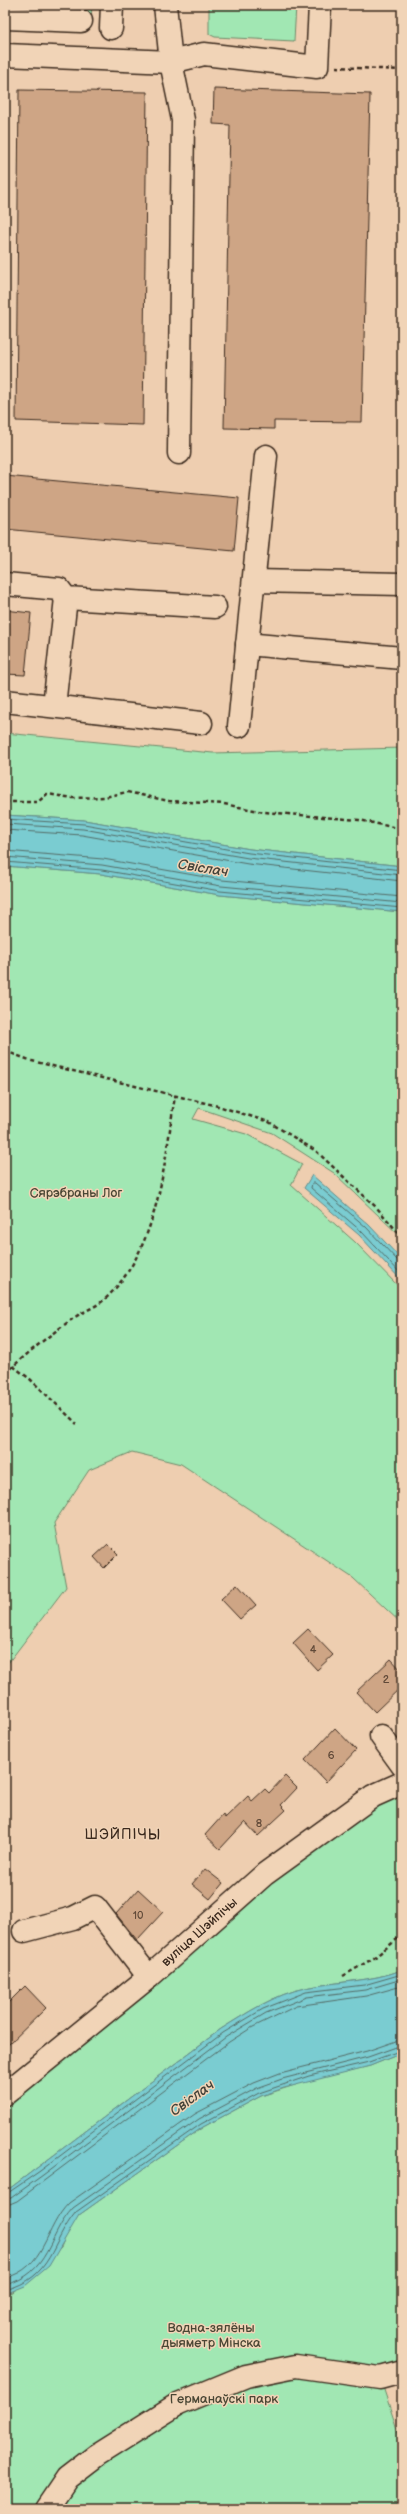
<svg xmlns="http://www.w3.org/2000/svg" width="407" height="2514" viewBox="0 0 407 2514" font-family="'Balsamiq Sans',sans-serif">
<rect width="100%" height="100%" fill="#eeceb0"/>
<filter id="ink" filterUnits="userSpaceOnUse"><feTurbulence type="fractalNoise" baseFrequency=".025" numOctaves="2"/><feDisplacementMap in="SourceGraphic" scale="8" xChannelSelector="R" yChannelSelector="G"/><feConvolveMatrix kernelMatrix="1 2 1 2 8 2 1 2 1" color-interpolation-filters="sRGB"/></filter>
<g filter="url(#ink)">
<path fill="#a1e7b3" stroke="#6e8868" d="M5 5H92L91 16 5 13Z
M209 5H296L294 41 215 37 209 34Z
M5 733 213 753 402 748V866L250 849 84 820 5 815Z
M5 866 101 874 220 895 402 912V1238L334 1173 272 1133 199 1108 193 1119 246 1134 302 1164 291 1185 355 1242 402 1290V1624L353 1578 181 1464 132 1452 89 1470 54 1523 66 1587 5 1667Z
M402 1790V1970C370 1982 338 1981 306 1988 275 1994 247 2013 221 2029L5 2192V2104L309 1849Z
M402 2053V2372L380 2378 402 2444V2493L399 2509H5V2294L13 2292 61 2247 71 2224 79 2215 203 2127 261 2096 310 2080 370 2066Z"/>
<path fill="#7accd1" stroke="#618b89" d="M5 815 84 820 250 849 402 866V912L220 895 101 874 5 866Z
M312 1175 369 1225 402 1260V1281L359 1235 304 1188Z
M402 1970V2053L370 2066 284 2088 261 2096 203 2127 79 2215 49 2266 25 2286 5 2294V2192L221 2029C247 2013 275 1994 306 1988 338 1981 370 1982 402 1970Z"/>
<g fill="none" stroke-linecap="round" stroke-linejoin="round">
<path stroke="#546b66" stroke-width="1" d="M5 819 84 824 249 853 402 870
M5 824 83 829 248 858 402 875
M5 830 82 835 248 864 402 881
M5 851 103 859 222 880 402 897
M5 857 102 865 221 886 402 903
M5 862 102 870 220 891 402 908
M402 1262 398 1261 366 1227 315 1183H312L311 1188 362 1232 402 1275
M5 2195 40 2171 223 2033 263 2009 306 1992 364 1985 402 1974
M5 2200 11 2198 43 2175 226 2037 266 2013 307 1997 365 1990 402 1979
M5 2206 17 2201 229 2042 251 2028 296 2006 366 1996 402 1986
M5 2278C46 2268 44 2228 69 2203L195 2114 254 2083 280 2073 367 2051 402 2039
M5 2285C51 2273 47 2236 73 2208L199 2119 257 2088 282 2079 368 2057 402 2045
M5 2290C54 2277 50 2243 76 2212L201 2124 259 2093 309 2076 369 2062 402 2050"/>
</g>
<path fill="#cea585" stroke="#3b2a1e" d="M214 89 370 94 362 422 274 421V429L224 428 230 125 213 124Z
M19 90 147 92 143 425 16 421Z
M5 476 239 498 234 551 5 529Z
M5 610 31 613 25 675 5 674Z
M108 1544 118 1554 104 1568 94 1557Z
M237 1584 256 1605 240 1619 221 1599Z
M308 1629 333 1655 317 1670 293 1643Z
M391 1659 402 1671V1686L375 1712 356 1692Z
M335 1728 356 1750 326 1782 305 1760Z
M285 1776 297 1788 281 1805 286 1810 258 1836 245 1822 220 1849 205 1835 223 1815 225 1818 248 1796 252 1801 265 1789 269 1793Z
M205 1869 223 1883 210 1899 192 1884Z
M138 1889 163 1912 137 1940 116 1914Z
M25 1986 46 2008 5 2048V2006Z"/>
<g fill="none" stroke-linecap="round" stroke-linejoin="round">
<defs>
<g id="minor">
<path d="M165 5 171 62 183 120 179 453"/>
<path d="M5 18 81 21"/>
<path d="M111 28 112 5"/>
<path d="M5 55 171 62 204 54 317 67 320 5"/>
<path d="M254 581 402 584"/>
<path d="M5 584 59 589 66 598 215 607"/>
<path d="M247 644 402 658"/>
<path d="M5 701 201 723"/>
<path d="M54 706 66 598"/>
<path d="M239 726 266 456"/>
<path d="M381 1736 402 1765"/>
<path d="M24 1931 73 1918 95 1907 149 1977"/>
<path id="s1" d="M5 2094 149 1977 265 1874 373 1796 402 1783"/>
<path d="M46 2509 67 2478 97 2455 178 2404 246 2376 296 2366 380 2378 402 2372"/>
</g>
</defs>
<use href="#minor" stroke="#3b2a1e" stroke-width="25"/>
<path stroke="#3b2a1e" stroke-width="2.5" stroke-dasharray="4 3" stroke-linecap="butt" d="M336 67 402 70
M5 802H38L47 794 73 798 105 797 127 792 169 801 224 804 264 812 359 820 402 829
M5 1051 32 1061 218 1106 269 1122 316 1151 377 1208 402 1237
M13 1366 30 1379 77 1424
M5 1374C26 1354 47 1337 71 1320 81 1312 95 1308 105 1299 159 1249 164 1164 175 1096
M343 1976 374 1958 402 1935"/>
<use href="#minor" stroke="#f1d4b7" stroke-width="22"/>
</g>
</g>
<g text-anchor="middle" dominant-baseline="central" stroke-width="3" stroke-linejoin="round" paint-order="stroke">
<g font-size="11" fill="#604938">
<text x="313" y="1649">4</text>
<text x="386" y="1679">2</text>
<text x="331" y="1755">6</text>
<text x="259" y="1823">8</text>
<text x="138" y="1915">10</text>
</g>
<g font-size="13" fill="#4a4634" stroke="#f1d4b7">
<text x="76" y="1193">Сярэбраны Лог</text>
<text x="211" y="2328">Водна-зялёны<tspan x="211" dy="15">дыяметр Мінска</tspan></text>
<text x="224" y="2399">Германаўскі парк</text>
</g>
<g font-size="13" fill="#3b2a1e" stroke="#f1d4b7">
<text stroke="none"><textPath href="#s1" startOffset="253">вуліца Шэйпічы</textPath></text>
</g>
<g font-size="14" font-style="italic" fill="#444239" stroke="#f1d4b7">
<text transform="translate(203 868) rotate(9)">Свіслач</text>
<text transform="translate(192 2098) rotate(-36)">Свіслач</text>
</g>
<g font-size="14" letter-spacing="1" fill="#3b2a1e" stroke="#f1d4b7">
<text x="123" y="1834">ШЭЙПІЧЫ</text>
</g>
</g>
<rect width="407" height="2514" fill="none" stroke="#f1d4b7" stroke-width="20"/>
<rect x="10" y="10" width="387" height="2494" fill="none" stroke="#3b2a1e" stroke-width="1.5" filter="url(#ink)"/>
</svg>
